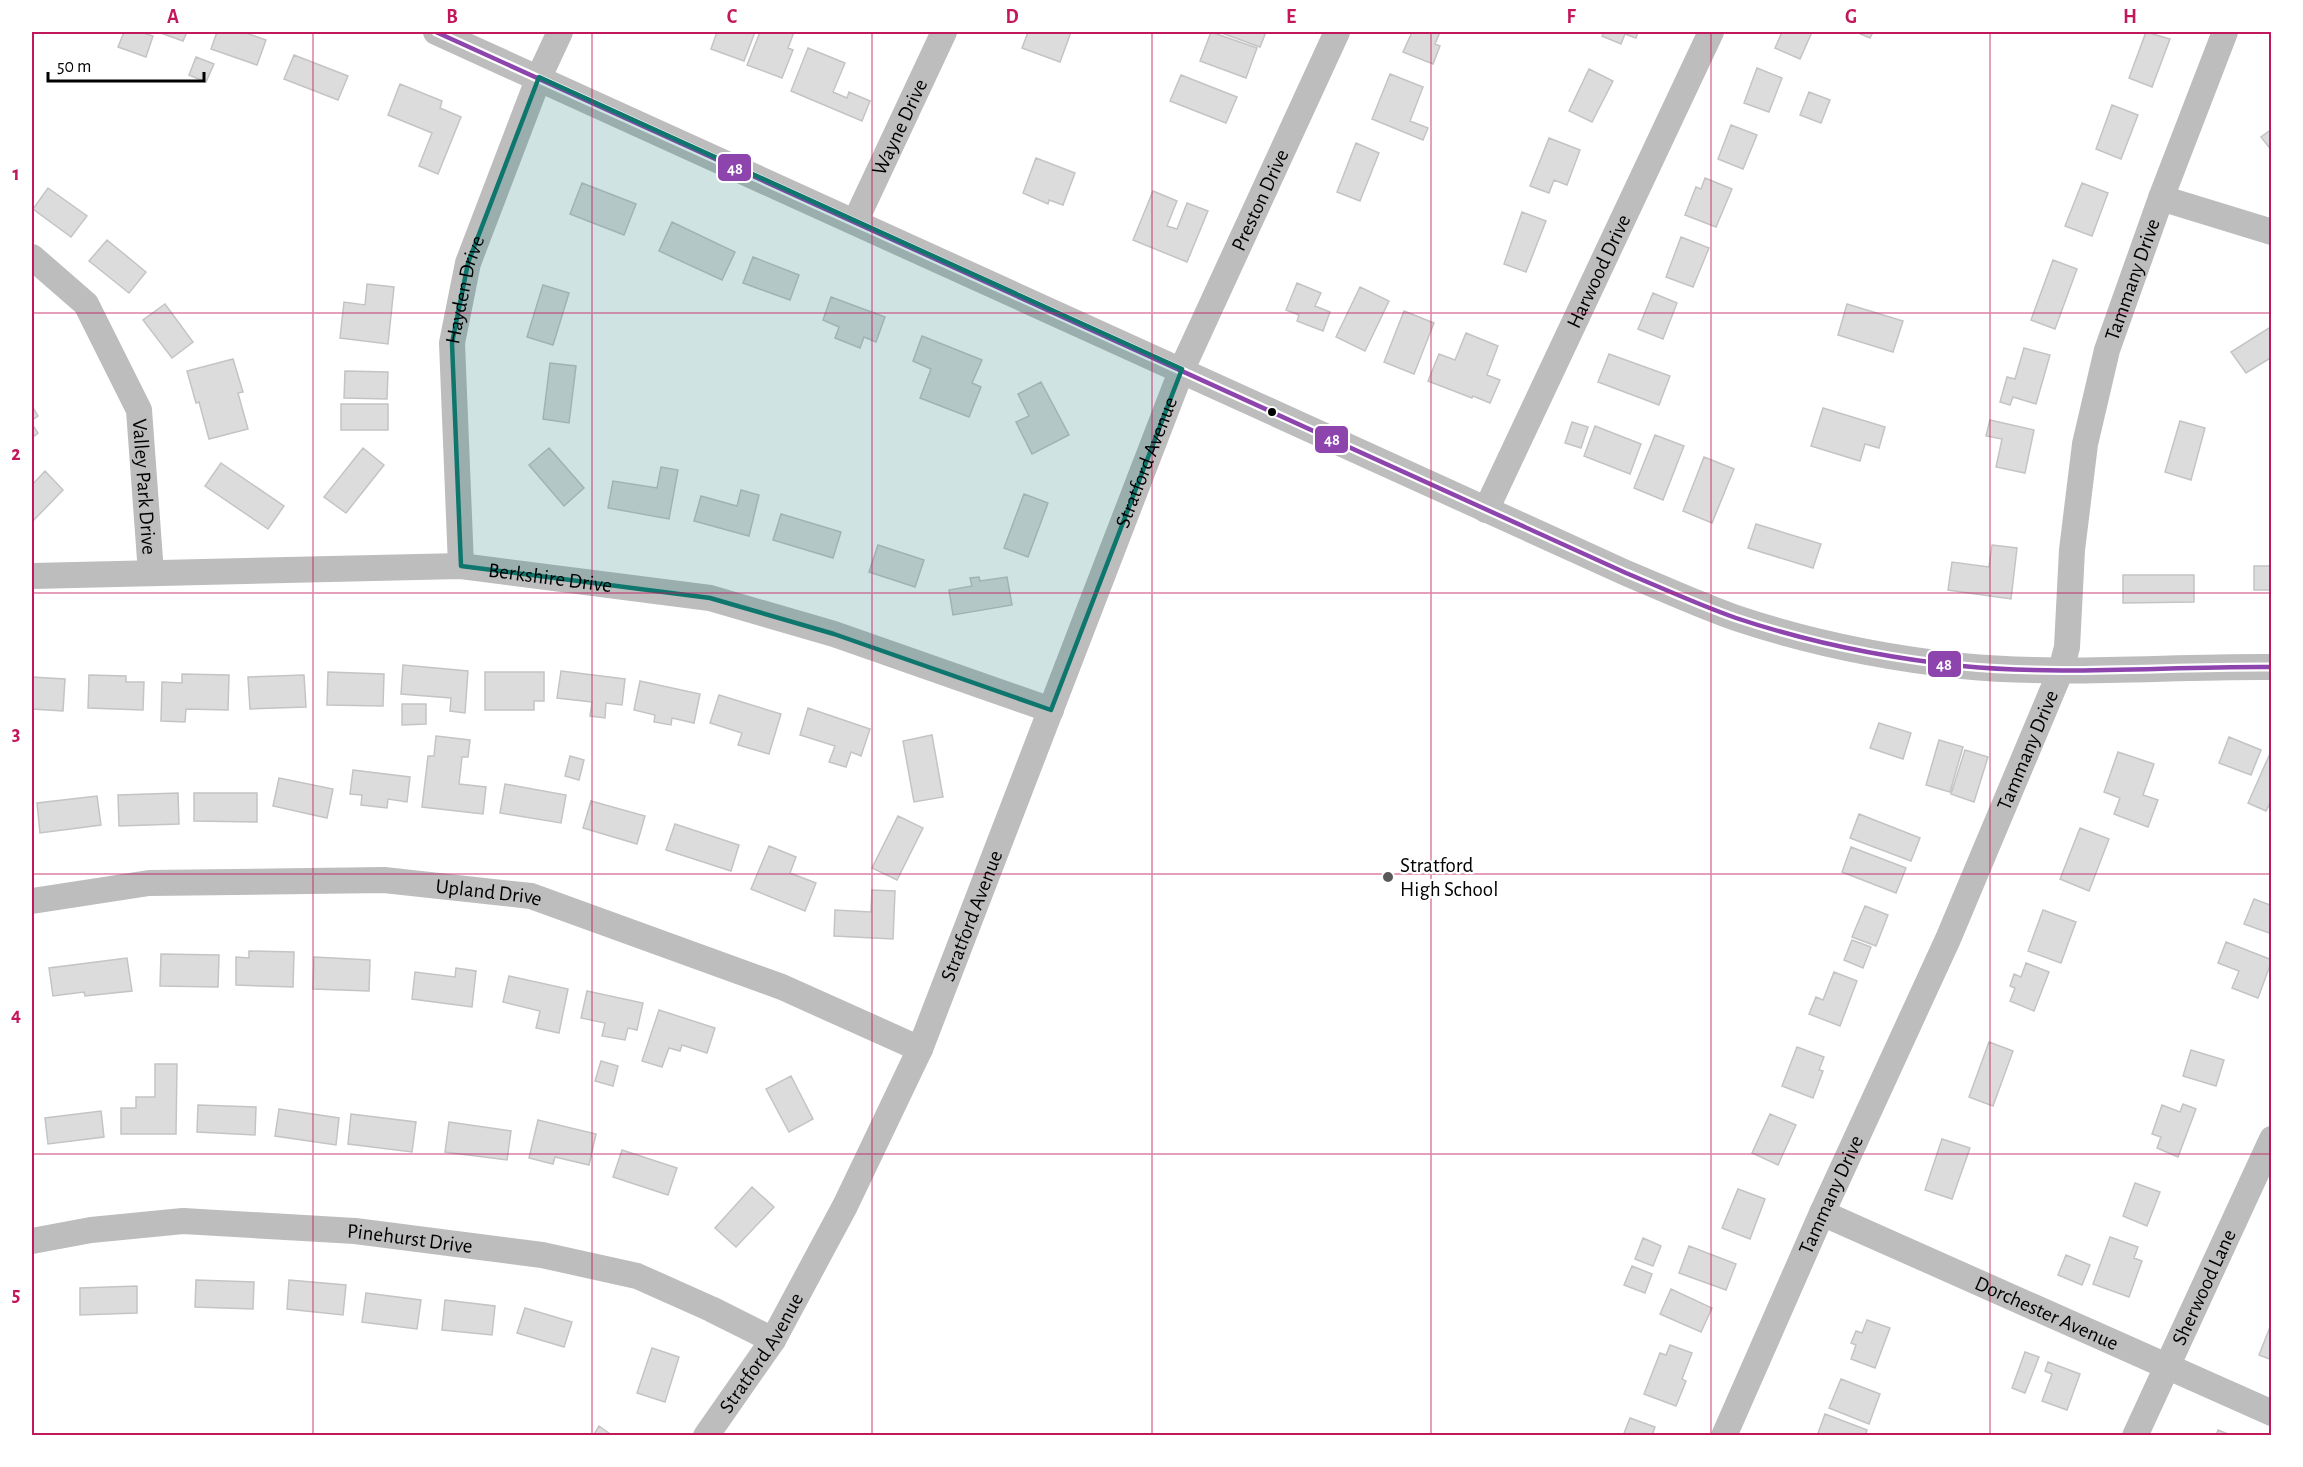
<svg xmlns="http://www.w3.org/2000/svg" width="2303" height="1467" viewBox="0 0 2303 1467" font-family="'Alegreya Sans',sans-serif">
<rect width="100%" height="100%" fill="#fff"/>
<path fill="#dcdcdc" stroke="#c4c4c4" stroke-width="1.5" d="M124 32H140L153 36 146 57 118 47Z
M158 32H187L183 41Z
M217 32H243L266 40 257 65 211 49Z
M717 32H755L744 61 711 49Z
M760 32H794L788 48 793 50 782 78 747 65Z
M1028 32H1071L1060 62 1022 48Z
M1211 32 1257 48 1246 78 1200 61Z
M1219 32H1266L1260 47Z
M1412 32H1440L1435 44 1440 46 1433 64 1403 52Z
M1604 32H1638L1636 38 1625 34 1621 44 1602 36Z
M1782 32H1812L1800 59 1775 48Z
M1856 32H1873L1870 38Z
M2146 32 2170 39 2152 87 2129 78Z
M808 48 845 63 833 92 847 98 849 92 870 101 862 121 791 91Z
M294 55 348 76 338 100 284 79Z
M196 57 214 64 206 82 189 75Z
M1757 68 1782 78 1769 112 1744 103Z
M1589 69 1613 81 1592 122 1569 111Z
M1390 74 1423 87 1410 121 1428 128 1423 140 1372 119Z
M1181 75 1237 97 1226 123 1170 101Z
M400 84 442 101 440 108 461 117 438 174 419 166 432 133 388 115Z
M1809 92 1830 100 1821 123 1800 115Z
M2112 105 2138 115 2121 159 2096 149Z
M1731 125 1757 135 1743 169 1718 159Z
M2272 129V151L2261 137Z
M1549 138 1580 150 1567 185 1554 180 1549 193 1530 186Z
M1356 143 1379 153 1360 201 1337 192Z
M1036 158 1075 173 1063 205 1049 200 1048 204 1023 193Z
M1705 178 1732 189 1716 227 1685 215 1696 187 1701 189Z
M582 183 636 204 624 235 570 214Z
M2082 183 2108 193 2092 236 2065 226Z
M48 188 87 216 71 237 33 209Z
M1153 191 1177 201 1167 226 1177 229 1187 203 1208 211 1187 262 1133 240Z
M1522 212 1546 221 1526 272 1504 264Z
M672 222 735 252 722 280 659 251Z
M1681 237 1709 248 1693 287 1666 277Z
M107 240 146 272 129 293 89 261Z
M753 257 799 275 790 300 743 283Z
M2053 260 2077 269 2055 329 2031 320Z
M1297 283 1321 293 1315 306 1330 312 1323 331 1297 321 1299 315 1286 310Z
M367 284 394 287 388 344 340 338 344 302 365 305Z
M543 285 569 293 553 345 527 337Z
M1360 287 1389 301 1365 351 1336 337Z
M1653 293 1677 303 1663 339 1638 329Z
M831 297 885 317 876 342 864 337 860 348 835 338 839 327 823 320Z
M165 304 193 342 172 358 143 320Z
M1847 304 1903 321 1893 352 1838 335Z
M1404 311 1434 323 1414 374 1384 362Z
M2272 326V357L2246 373 2231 352Z
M1466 333 1498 346 1487 375 1500 380 1490 403 1473 396 1472 398 1428 381 1439 354 1455 360Z
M922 336 982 360 972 383 981 387 969 417 920 398 931 369 913 361Z
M2024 348 2050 355 2036 404 2013 397 2010 405 2000 402 2007 377 2015 379Z
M1609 354 1670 376 1659 405 1598 382Z
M233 359 243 392 238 393 248 429 209 439 199 402 196 403 187 371Z
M550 363 576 366 569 423 543 419Z
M345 371 388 372 387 399 344 398Z
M1041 382 1069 435 1032 454 1016 422 1029 416 1018 394Z
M341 404H388V430H341Z
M32 406 38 416 32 420Z
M1823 408 1885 427 1879 448 1865 444 1860 461 1811 446Z
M1990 420 2034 430 2025 473 1996 467 2002 439 1986 436Z
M2180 421 2205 428 2191 480 2165 472Z
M1572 422 1588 427 1581 448 1565 443Z
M32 424 38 433 32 438Z
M1595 426 1641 444 1630 474 1584 456Z
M1655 435 1684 446 1663 500 1634 488Z
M363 448 384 465 346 513 324 497Z
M549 448 584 488 564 506 529 465Z
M1704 457 1734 469 1712 523 1683 511Z
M221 463 284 506 268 529 205 486Z
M661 467 678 470 669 519 608 508 613 481 657 488Z
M45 471 63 490 32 522V485Z
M741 490 759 495 749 536 694 521 701 496 737 506Z
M1024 494 1048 503 1028 557 1004 548Z
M781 514 841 532 833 558 773 540Z
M1756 524 1821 544 1813 568 1748 548Z
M878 545 924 560 915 587 869 572Z
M1992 545 2017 548 2011 599 1948 590 1952 562 1989 567Z
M2254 566H2272V590H2254Z
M2123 575H2194V602L2123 603Z
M979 577 980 581 1007 577 1012 605 953 615 949 590 972 586 970 578Z
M403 665 468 671 465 713 450 711 451 698 401 694Z
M561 671 625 679 622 705 606 703 605 718 590 716 592 702 557 698Z
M328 672 384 674 383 706 327 705Z
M485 672H544V701H534V710H485Z
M182 674 229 675 228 710 186 709 185 722 161 721 162 682 182 683Z
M89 675 126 676V682H144L143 710 88 708Z
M304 675 306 707 250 709 248 677Z
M32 677 65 679 63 711 32 709Z
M640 681 700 694 694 723 672 718 671 725 654 722 655 715 634 710Z
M719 695 781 714 769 754 738 745 742 733 710 723Z
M402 704H426V724L402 725Z
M808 708 870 729 861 756 851 752 846 767 829 762 835 746 800 735Z
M1879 723 1911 733 1903 759 1870 748Z
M932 735 943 797 914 802 903 741Z
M436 736 470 740 468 757H462L459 784 486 787 483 814 422 807 428 756H434Z
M2229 737 2261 750 2251 775 2219 763Z
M1939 740 1963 747 1950 792 1926 785Z
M2272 749V799L2266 811 2248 803Z
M1965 750 1988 757 1974 802 1951 794Z
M2118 752 2154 764 2143 795 2158 800 2148 827 2114 814 2120 798 2104 792Z
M570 756 584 760 579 780 565 776Z
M353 770 410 777 407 802 388 799 387 808 361 805 362 795 350 794Z
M279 778 333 789 327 818 273 806Z
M505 784 566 795 561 823 500 813Z
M178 793 179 824 119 826 118 795Z
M194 793H257V822L194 821Z
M97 796 101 825 40 833 37 803Z
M591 801 645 816 637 844 583 828Z
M1859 814 1920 838 1911 861 1850 838Z
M898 816 923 828 897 880 872 868Z
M675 824 739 845 731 871 666 850Z
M2080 828 2109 839 2089 891 2060 879Z
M769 846 796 857 790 873 816 883 805 911 751 889Z
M1851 847 1906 868 1896 893 1842 872Z
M872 890 895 891 893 939 834 936 835 910 871 912Z
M2254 899 2270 905 2272 901V934L2244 924Z
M1865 906 1888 915 1876 946 1852 937Z
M2043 910 2076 922 2061 963 2028 951Z
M1852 940 1871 947 1863 968 1844 960Z
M2226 942 2272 960 2258 998 2232 988 2239 971 2218 963Z
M249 951 294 952 293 987 236 985V957L249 958Z
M161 954 219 955 218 987 160 986Z
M314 957 370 960 369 991 313 989Z
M127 958 132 991 85 996 84 992 53 996 49 968Z
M2026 963 2049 972 2034 1011 2010 1001 2015 988 2010 986 2014 974 2021 977Z
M456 968 476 971 472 1007 412 999 415 972 455 977Z
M1834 972 1857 981 1840 1026 1809 1014 1816 997 1823 1000Z
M509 976 568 989 559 1033 536 1028 540 1011 503 1002Z
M587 991 643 1003 637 1030 628 1028 625 1040 602 1036 605 1023 581 1018Z
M659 1010 715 1028 707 1053 682 1045 680 1051 669 1048 662 1067 642 1061Z
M1989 1042 2013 1051 1993 1106 1969 1097Z
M1797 1047 1824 1057 1819 1070 1823 1071 1813 1098 1782 1086Z
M2191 1050 2224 1060 2216 1086 2183 1076Z
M601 1061 618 1066 613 1086 595 1081Z
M155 1064H177L176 1134H121V1108H136V1097H155Z
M791 1076 813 1119 789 1132 766 1089Z
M2183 1104 2196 1109 2178 1157 2157 1148 2161 1137 2152 1134 2162 1105 2180 1112Z
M198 1105 256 1107 255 1135 197 1132Z
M279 1109 339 1118 336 1145 275 1136Z
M101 1111 104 1137 48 1144 45 1118Z
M351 1114 416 1122 412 1152 348 1144Z
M1770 1114 1796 1125 1778 1165 1752 1153Z
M538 1120 596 1134 589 1165 555 1157 553 1164 529 1158Z
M449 1122 511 1131 507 1160 445 1152Z
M1942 1139 1970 1148 1952 1199 1925 1190Z
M622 1150 677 1168 668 1195 613 1177Z
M2135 1183 2160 1192 2147 1226 2123 1216Z
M752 1187 774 1207 736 1247 715 1228Z
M1738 1189 1765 1199 1750 1239 1722 1228Z
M2110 1237 2138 1247 2134 1258 2142 1261 2129 1297 2093 1284Z
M1643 1238 1661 1246 1653 1266 1635 1259Z
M1689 1246 1736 1264 1726 1290 1679 1273Z
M2066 1255 2090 1265 2082 1285 2058 1275Z
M1632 1266 1652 1274 1645 1293 1624 1285Z
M196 1280 254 1282 253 1309 195 1307Z
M289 1280 346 1285 343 1315 287 1309Z
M137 1286V1313L80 1315V1288Z
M1671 1289 1712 1308 1701 1332 1660 1314Z
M366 1293 421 1300 417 1329 362 1322Z
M445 1300 495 1306 492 1335 442 1330Z
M525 1308 572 1322 564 1347 517 1333Z
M1867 1320 1890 1328 1875 1368 1851 1359 1856 1345 1851 1343 1856 1331 1862 1333Z
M2272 1322V1360L2259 1355Z
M1670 1345 1692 1353 1682 1379 1686 1381 1676 1406 1644 1394 1660 1353 1666 1355Z
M652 1348 679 1357 665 1402 637 1393Z
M2025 1352 2039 1357 2025 1393 2012 1388Z
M2048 1362 2080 1374 2067 1410 2042 1401 2052 1374 2045 1371Z
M1841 1379 1880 1394 1869 1424 1829 1408Z
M1825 1414 1867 1430 1865 1436H1817Z
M1630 1418 1655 1427 1652 1436H1623Z
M599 1426 613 1436H593Z
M2218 1430 2233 1436H2216Z"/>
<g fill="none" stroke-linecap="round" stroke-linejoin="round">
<g stroke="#bdbdbd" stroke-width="26">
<path d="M436 32 1626 573C1662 588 1699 605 1736 618 1808 642 1886 658 1962 666 2065 676 2169 666 2272 667"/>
<path d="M2161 198 2272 232"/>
<path id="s1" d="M855 222 944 32"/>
<path id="s2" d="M32 257 86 304 139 410 151 573"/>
<path id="s3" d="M1486 510 1711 32"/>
<path id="s4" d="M461 566 452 343 468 263 539 77 560 32"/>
<path id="s5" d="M32 576 461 566 710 598 834 634 1051 710"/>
<path id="s6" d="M32 901 149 883 384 880 531 896 782 987 920 1049"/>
<path id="s7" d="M1822 1213 2272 1413"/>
<path id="s8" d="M32 1241 91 1230 183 1221 355 1231 542 1255 637 1276 711 1309 773 1340"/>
<path id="s9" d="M706 1436 773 1340 845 1206 920 1049 1182 369 1337 32"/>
<path id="s10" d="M1724 1436 1822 1213 1948 939 2061 670 2067 647 2072 550 2085 444 2107 350 2161 198 2225 32"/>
<path id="s11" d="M2135 1436 2272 1139"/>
</g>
<defs>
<path id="bus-1" d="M436 32 1626 573C1662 588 1699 605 1736 618 1808 642 1886 658 1962 666 2065 676 2169 666 2272 667"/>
</defs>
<use href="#bus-1" stroke="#fff" stroke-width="9"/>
<use href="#bus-1" stroke="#8e44ad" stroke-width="4.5"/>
</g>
<path fill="#0f766e" fill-opacity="0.2" stroke="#0f766e" stroke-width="4.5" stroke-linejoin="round" d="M539 77 1182 369 1051 710 834 634 710 598 461 566 452 343 468 263Z"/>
<path fill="none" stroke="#c2185b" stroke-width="1.5" stroke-opacity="0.55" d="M313 32V1436M592 32V1436M872 32V1436M1152 32V1436M1431 32V1436M1711 32V1436M1990 32V1436M32 313H2272M32 593H2272M32 874H2272M32 1154H2272"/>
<circle fill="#000" stroke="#fff" stroke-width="2" cx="1272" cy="412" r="5"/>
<circle fill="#595959" stroke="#fff" stroke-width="2" cx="1388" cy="877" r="6"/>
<g text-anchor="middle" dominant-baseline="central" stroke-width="4.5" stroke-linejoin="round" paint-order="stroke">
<g font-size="21" fill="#000" stroke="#fff">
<text stroke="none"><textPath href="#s1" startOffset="105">Wayne Drive</textPath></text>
<text stroke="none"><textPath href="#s9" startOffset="1358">Preston Drive</textPath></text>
<text stroke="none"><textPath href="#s3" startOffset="264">Harwood Drive</textPath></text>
<text stroke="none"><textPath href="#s10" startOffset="1236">Tammany Drive</textPath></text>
<text stroke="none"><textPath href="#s4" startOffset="278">Hayden Drive</textPath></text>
<text stroke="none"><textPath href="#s9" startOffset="1072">Stratford Avenue</textPath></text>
<text stroke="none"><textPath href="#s2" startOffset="267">Valley Park Drive</textPath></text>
<text stroke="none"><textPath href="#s5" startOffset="519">Berkshire Drive</textPath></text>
<text stroke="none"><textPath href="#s10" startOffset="750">Tammany Drive</textPath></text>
<text stroke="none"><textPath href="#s6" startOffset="459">Upland Drive</textPath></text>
<text stroke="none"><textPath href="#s9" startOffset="586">Stratford Avenue</textPath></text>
<text stroke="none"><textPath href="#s10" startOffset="264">Tammany Drive</textPath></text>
<text stroke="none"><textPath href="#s8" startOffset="380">Pinehurst Drive</textPath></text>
<text stroke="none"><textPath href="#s11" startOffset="164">Sherwood Lane</textPath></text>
<text stroke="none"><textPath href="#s7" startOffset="246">Dorchester Avenue</textPath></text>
<text stroke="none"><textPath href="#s9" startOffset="100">Stratford Avenue</textPath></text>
</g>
<g font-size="21" fill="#000" stroke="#fff" text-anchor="start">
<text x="1400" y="865">Stratford<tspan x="1400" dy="24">High School</tspan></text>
</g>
</g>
<g stroke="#fff" stroke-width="2">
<rect x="717" y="153" width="35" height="29" rx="6" fill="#8e44ad"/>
<rect x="1314" y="425" width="35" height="29" rx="6" fill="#8e44ad"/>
<rect x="1927" y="650" width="35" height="28" rx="6" fill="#8e44ad"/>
</g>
<g font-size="16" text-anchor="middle" font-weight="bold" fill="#fff">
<text x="735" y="174">48</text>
<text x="1332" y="445">48</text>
<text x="1944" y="670">48</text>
</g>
<rect width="2303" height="1467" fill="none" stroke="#ffffff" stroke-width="66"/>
<path d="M48 72v9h156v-9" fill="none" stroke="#000000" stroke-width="3"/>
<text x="57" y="72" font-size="18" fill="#000000" stroke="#ffffff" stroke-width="4.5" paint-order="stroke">50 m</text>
<rect x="33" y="33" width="2237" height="1401" fill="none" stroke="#c2185b" stroke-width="2"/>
<g font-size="20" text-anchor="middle" font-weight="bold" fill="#c2185b">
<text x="173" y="23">A</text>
<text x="452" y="23">B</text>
<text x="732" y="23">C</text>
<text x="1012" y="23">D</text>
<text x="1291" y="23">E</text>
<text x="1571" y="23">F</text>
<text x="1851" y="23">G</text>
<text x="2130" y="23">H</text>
<text x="16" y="180">1</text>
<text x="16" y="460">2</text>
<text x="16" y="740">3</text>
<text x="16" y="1021">4</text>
<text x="16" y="1301">5</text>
</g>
</svg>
